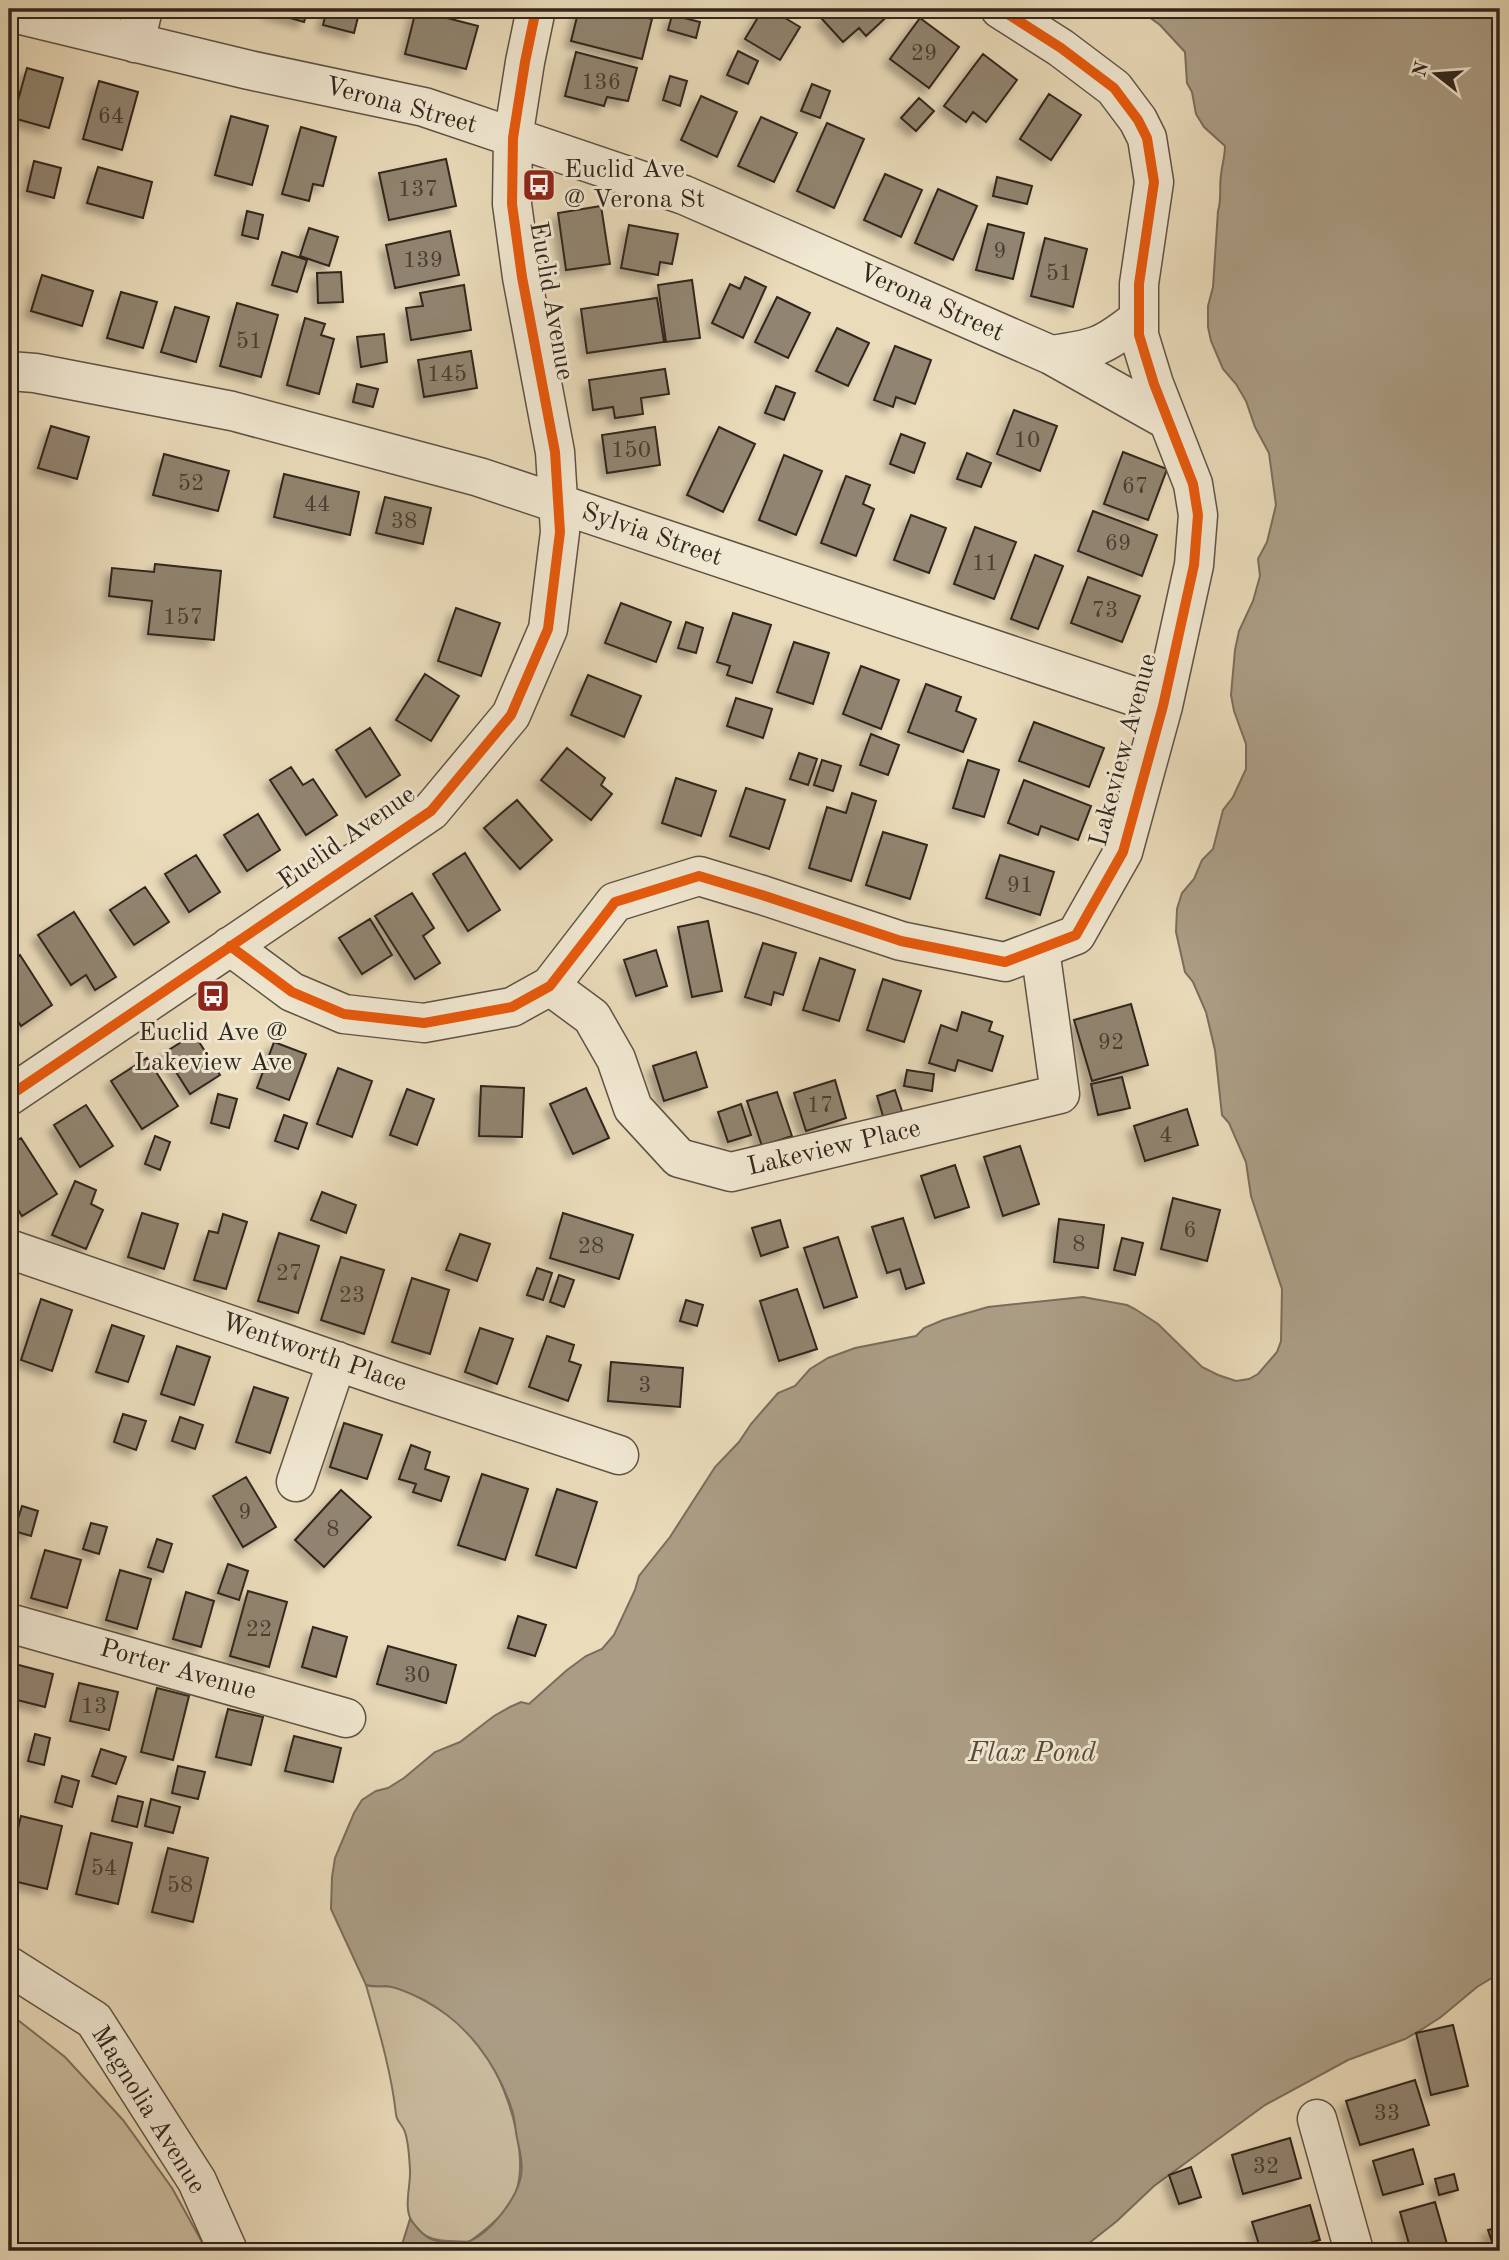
<svg xmlns="http://www.w3.org/2000/svg" width="1509" height="2260" viewBox="0 0 1509 2260" font-family="'Old Standard TT',serif">
<defs>
<filter id="shadow"><feDropShadow dx="-6" dy="6" stdDeviation="3.5" flood-color="#0004"/></filter>
</defs>
<rect width="100%" height="100%" fill="#eadbba"/>
<filter id="stains"><feTurbulence type="fractalNoise" baseFrequency=".00286" numOctaves="4"/><feColorMatrix values="0 0 0 0 .2 0 0 0 0 .09 0 0 0 0 .02 0 0 0 .5 -.17"/></filter>
<radialGradient id="worn" r=".72"><stop offset=".6" stop-color="#630" stop-opacity="0"/><stop offset="1" stop-color="#630" stop-opacity=".3"/></radialGradient>
<path fill="#cbbc9f" stroke="#7e715e" stroke-width="2" d="M366 1985C373 1987 379 1986 387 1986 409 1988 444 2012 462 2026 498 2055 532 2147 516 2192 509 2212 486 2230 469 2242 446 2240 427 2245 412 2222 403 2207 411 2186 410 2169 409 2157 409 2144 405 2132 403 2125 396 2121 396 2114 391 2070 378 2027 366 1985Z
M9 2013 65 2057 123 2120 172 2188 207 2251H9Z"/>
<path fill="#ab9d85" stroke="#7a6d5c" stroke-width="2" d="M1138 9H1500V1973L1477 1987 1441 2017 1424 2028 1405 2039 1348 2060 1265 2105 1154 2186 1117 2221 1079 2251H400L410 2219C416 2226 421 2234 429 2238 436 2243 463 2244 470 2241 490 2233 515 2200 520 2180 524 2168 520 2151 517 2138 515 2128 515 2117 511 2107 496 2063 467 2024 426 2001 416 1996 398 1987 386 1986 379 1986 373 1987 366 1985L331 1909 332 1877 335 1858 354 1813 362 1800 376 1791 388 1788 404 1778 435 1752 460 1742 494 1716 510 1707 521 1702 529 1704 567 1670 586 1656 602 1649 614 1635 635 1590 639 1576 670 1537 715 1467 739 1442 751 1424 778 1393 795 1386 810 1369 828 1358 855 1348 916 1336 924 1328 943 1320 988 1307 1083 1297 1127 1305 1135 1309 1158 1324 1202 1367 1218 1375 1236 1381 1249 1379 1258 1374 1277 1352 1281 1341 1282 1289 1251 1196 1246 1162 1229 1123 1222 1115 1215 1050 1206 1012 1193 982 1185 972 1176 932 1177 909 1182 893 1194 879 1202 860 1213 849 1223 810 1233 797 1246 769V744L1234 711 1231 695 1235 650 1239 631 1253 601 1260 576 1258 559 1267 542 1276 505 1269 453 1255 427 1246 401 1236 384 1223 369 1211 341 1208 327V306L1213 287 1218 211C1222 198 1219 188 1221 175 1222 165 1225 156 1225 146L1204 127 1196 114 1192 92 1187 83 1185 52 1160 25Z"/>
<path fill="#91846f" stroke="#31261e" stroke-width="2" filter="url(#shadow)" d="M270 9H308L304 22 269 12Z
M327 9H360L354 33 323 25Z
M579 9H613L652 19 642 59 571 41Z
M763 9H770L800 27 780 60 745 39Z
M833 9H895L866 36 859 28 843 42 822 19Z
M416 10 478 26 466 69 405 54Z
M672 15 700 22 696 38 668 30Z
M920 18 959 47 929 88 890 59Z
M738 51 758 61 748 84 727 75Z
M576 52 637 68 628 101 607 97 604 106 565 96Z
M983 54 1017 80 986 122 973 112 966 122 944 106Z
M27 68 63 78 49 128 13 118Z
M670 76 687 81 680 106 663 100Z
M99 81 138 92 122 150 83 139Z
M812 84 830 91 820 118 801 111Z
M1049 94 1081 115 1051 160 1020 139Z
M701 96 737 112 717 157 681 140Z
M919 98 934 111 916 131 901 118Z
M231 116 268 126 252 185 215 175Z
M761 117 797 133 774 182 738 166Z
M827 123 864 139 834 208 797 191Z
M301 127 336 137 323 186 313 184 309 201 282 194Z
M446 159 456 206 389 220 379 173Z
M34 161 61 168 54 198 27 191Z
M98 167 152 182 143 218 87 203Z
M885 174 922 190 901 237 864 220Z
M997 177 1032 186 1027 204 993 196Z
M938 189 977 206 953 260 915 243Z
M601 206 610 264 566 270 558 213Z
M247 211 263 215 258 239 242 235Z
M988 224 1024 233 1013 279 976 270Z
M629 225 678 234 672 264 660 262 658 275 621 268Z
M309 228 338 237 329 266 300 256Z
M450 231 459 275 395 288 386 245Z
M1045 238 1087 249 1073 307 1031 296Z
M282 252 307 260 297 292 272 285Z
M341 272 343 302 318 303 317 273Z
M42 275 93 291 82 326 31 311Z
M745 277 766 287 743 338 712 323 730 284 740 289Z
M692 280 700 338 666 342 658 285Z
M464 285 471 330 411 340 406 308 423 306 420 293Z
M121 292 157 302 143 348 107 338Z
M777 297 810 313 788 358 755 342Z
M657 298 664 342 587 353 581 309Z
M237 303 278 315 261 377 220 366Z
M175 307 209 317 196 362 161 352Z
M305 318 325 324 321 335 334 339 319 394 287 385Z
M837 328 869 343 848 386 816 371Z
M384 334 387 362 361 367 357 337Z
M895 346 931 360 915 404 896 397 893 407 874 400Z
M471 351 477 388 424 397 418 360Z
M665 369 669 394 641 398 643 414 615 418 613 407 593 410 589 380Z
M357 384 378 389 373 407 353 402Z
M776 386 795 393 784 420 765 413Z
M1014 410 1057 426 1040 471 997 454Z
M51 426 89 437 77 479 38 468Z
M655 427 660 465 607 473 602 435Z
M719 427 755 444 723 512 687 495Z
M901 434 925 443 914 473 890 464Z
M1123 452 1167 469 1148 520 1104 504Z
M967 453 991 463 981 487 957 479Z
M164 454 229 471 218 511 153 495Z
M784 455 822 471 796 535 759 520Z
M284 474 359 492 350 535 274 517Z
M846 476 870 485 863 504 874 509 856 556 821 543Z
M385 497 431 508 423 544 376 533Z
M1093 511 1157 535 1142 576 1078 551Z
M911 515 946 528 929 573 894 560Z
M975 527 1016 542 994 599 954 584Z
M1035 555 1063 566 1038 629 1011 619Z
M155 564 221 571 214 640 148 634 152 601 109 596 112 568 154 572Z
M1088 577 1140 596 1122 642 1071 623Z
M621 603 671 622 656 662 605 643Z
M456 608 500 623 481 676 438 661Z
M733 613 771 625 752 683 727 675 730 666 717 662Z
M686 622 703 628 696 653 678 648Z
M794 642 829 653 813 704 777 692Z
M861 666 899 680 881 729 843 714Z
M425 674 459 696 431 741 396 720Z
M588 675 641 696 624 737 571 715Z
M926 684 961 697 956 711 976 719 963 752 908 732Z
M736 698 772 709 763 738 727 726Z
M1034 722 1104 748 1089 787 1019 761Z
M370 728 400 775 366 797 336 750Z
M871 734 899 745 888 775 860 765Z
M567 748 605 778 601 785 612 794 591 820 541 780Z
M799 753 817 759 808 785 790 779Z
M822 760 841 766 833 791 814 785Z
M968 760 999 770 984 817 953 808Z
M291 767 303 785 313 779 337 815 306 835 270 780Z
M676 778 716 791 701 836 662 823Z
M1024 780 1091 806 1078 840 1041 826 1038 835 1008 823Z
M746 788 785 800 769 849 730 836Z
M852 793 876 801 851 881 809 868 827 807 846 813Z
M517 800 552 840 520 869 484 828Z
M258 814 280 850 247 871 224 835Z
M883 832 927 845 910 899 866 885Z
M465 853 500 910 468 931 433 874Z
M196 855 220 892 189 912 165 874Z
M1000 855 1054 872 1040 915 986 898Z
M145 887 169 922 134 945 110 910Z
M412 893 434 928 423 936 440 963 415 979 375 916Z
M74 912 116 977 95 990 86 975 71 985 38 935Z
M370 919 392 955 362 974 339 938Z
M708 921 722 991 692 997 678 927Z
M763 943 796 953 783 995 774 992 771 1005 745 997Z
M656 950 667 986 636 996 624 960Z
M20 955 52 1005 21 1026 9 1007V962Z
M820 958 855 970 839 1021 803 1010Z
M883 979 921 991 904 1042 867 1030Z
M1131 1004 1148 1065 1092 1081 1074 1020Z
M962 1012 992 1022 989 1031 1003 1036 992 1071 958 1060 955 1071 929 1063 941 1025 957 1031Z
M194 1034 220 1075 190 1094 164 1053Z
M274 1042 306 1054 289 1100 257 1088Z
M696 1052 707 1087 664 1101 653 1066Z
M147 1058 178 1106 142 1129 111 1081Z
M338 1068 372 1081 352 1137 317 1124Z
M907 1070 934 1074 932 1091 904 1086Z
M1122 1077 1130 1108 1098 1115 1091 1084Z
M835 1080 846 1118 806 1131 794 1093Z
M481 1086 524 1088 522 1137 479 1136Z
M586 1088 609 1138 573 1154 550 1104Z
M407 1089 434 1099 417 1145 390 1135Z
M895 1090 905 1120 886 1126 877 1096Z
M777 1092 792 1136 762 1146 747 1101Z
M218 1094 237 1099 229 1128 211 1123Z
M741 1104 751 1135 728 1142 718 1112Z
M86 1105 113 1146 80 1167 54 1125Z
M1187 1109 1198 1145 1145 1161 1134 1126Z
M284 1115 307 1123 298 1149 275 1141Z
M155 1136 170 1142 160 1170 145 1164Z
M21 1138 57 1194 22 1216 9 1195V1145Z
M1020 1146 1039 1204 1003 1216 984 1157Z
M955 1165 969 1207 935 1218 921 1176Z
M75 1181 96 1190 91 1204 103 1210 86 1249 52 1235Z
M322 1192 356 1205 346 1233 311 1220Z
M1173 1198 1220 1210 1207 1261 1161 1249Z
M142 1213 178 1224 164 1269 128 1257Z
M563 1213 633 1235 619 1279 550 1258Z
M223 1214 247 1222 226 1289 194 1280 209 1231 218 1233Z
M903 1218 924 1283 906 1289 900 1269 887 1273 872 1227Z
M1059 1219 1104 1225 1098 1268 1054 1262Z
M780 1220 788 1247 761 1256 752 1228Z
M279 1233 319 1246 298 1313 258 1301Z
M460 1234 490 1244 477 1281 446 1270Z
M838 1237 857 1297 824 1308 804 1248Z
M1122 1238 1143 1243 1135 1275 1114 1270Z
M341 1257 384 1270 364 1334 321 1320Z
M537 1268 552 1273 543 1300 527 1295Z
M559 1275 574 1280 564 1307 550 1302Z
M412 1278 449 1290 430 1354 392 1342Z
M797 1289 817 1349 779 1361 760 1301Z
M41 1299 72 1310 52 1371 21 1360Z
M686 1300 703 1305 697 1326 680 1321Z
M112 1325 144 1336 128 1382 96 1372Z
M480 1328 513 1339 497 1384 465 1372Z
M547 1336 574 1345 569 1361 581 1365 568 1401 529 1387Z
M177 1346 210 1357 194 1405 161 1394Z
M611 1362 683 1368 680 1407 608 1401Z
M254 1387 288 1398 270 1453 236 1442Z
M123 1414 146 1421 136 1450 114 1442Z
M180 1417 203 1425 195 1449 172 1441Z
M344 1423 382 1435 367 1479 330 1467Z
M411 1445 430 1452 425 1469 449 1477 441 1501 413 1492 416 1484 399 1479Z
M482 1474 528 1489 505 1560 458 1545Z
M246 1477 276 1527 243 1547 213 1496Z
M557 1489 597 1502 576 1568 536 1555Z
M341 1490 371 1517 324 1567 295 1540Z
M22 1506 38 1511 31 1536 14 1531Z
M91 1523 107 1527 99 1554 83 1549Z
M157 1539 172 1544 163 1572 148 1567Z
M45 1550 81 1560 67 1608 31 1598Z
M228 1564 248 1571 239 1600 218 1593Z
M120 1570 151 1579 137 1629 106 1620Z
M248 1591 287 1602 269 1667 230 1656Z
M186 1592 214 1601 201 1647 173 1639Z
M518 1616 546 1625 535 1656 508 1648Z
M313 1627 347 1637 336 1677 302 1667Z
M388 1646 456 1665 446 1703 377 1684Z
M15 1664 53 1674 45 1707 9 1698Z
M79 1683 118 1692 109 1730 70 1721Z
M157 1688 189 1696 173 1760 141 1752Z
M228 1709 263 1717 251 1765 216 1757Z
M35 1734 50 1738 44 1765 28 1761Z
M294 1736 341 1748 333 1782 285 1771Z
M101 1749 126 1757 116 1784 92 1776Z
M9 1757 18 1760 10 1792 9 1791Z
M178 1766 205 1772 198 1799 172 1793Z
M62 1776 79 1781 72 1807 55 1802Z
M118 1796 143 1802 137 1827 112 1821Z
M151 1799 180 1807 173 1833 145 1826Z
M21 1816 62 1826 47 1889 9 1880V1865Z
M91 1833 132 1843 118 1904 76 1894Z
M168 1848 208 1858 193 1922 152 1912Z
M1453 2025 1468 2086 1431 2095 1416 2033Z
M1415 2080 1429 2125 1360 2145 1346 2101Z
M1290 2138 1301 2178 1243 2194 1232 2155Z
M1413 2149 1423 2184 1383 2195 1373 2161Z
M1191 2167 1201 2197 1179 2204 1169 2175Z
M1454 2174 1458 2190 1439 2195 1435 2179Z
M1435 2202 1449 2251H1411L1400 2212Z
M1310 2205 1320 2240 1281 2251H1261L1252 2222Z
M1500 2227V2251H1495L1488 2230Z"/>
<g fill="none" stroke-linecap="round" stroke-linejoin="round">
<defs>
<path id="minor" d="M9 12 249 70 424 107 684 195 1051 355 1167 420
M135 43 143 9
M1051 355C1095 349 1103 347 1138 319
M9 371 35 373 232 411 479 477 1163 706
M230 946 292 992 344 1014 424 1023 512 1007 550 986 615 902 699 876 762 895 901 941 1005 962 1076 935 1123 852 1163 706 1194 565 1198 515 1193 484 1154 384 1139 335V284L1154 182 1147 138 1138 120 1114 88 1061 48 1000 9
M550 986 592 1017 616 1059 633 1108 679 1158 731 1172 1060 1094 1040 949
M9 1096 431 811 511 715 548 629 560 532 555 452 522 277 512 204 513 138 525 62 536 9
M9 1249 394 1381 619 1455
M296 1482 337 1361
M9 1623 346 1718
M9 1966 94 2020 197 2181 228 2251
M1317 2119 1354 2251"/>
</defs>
<use href="#minor" stroke="#5f5345" stroke-width="41"/>
<use href="#minor" stroke="#f1e8d2" stroke-width="38"/>
<defs>
<path id="cycleway" d="M230 946 292 992 344 1014 424 1023 512 1007 550 986 615 902 699 876 762 895 901 941 1005 962 1076 935 1123 852 1163 706 1194 565 1198 515 1193 484 1154 384 1139 335V284L1154 182 1147 138 1138 120 1114 88 1061 48 1000 9
M9 1096 431 811 511 715 548 629 560 532 555 452 522 277 512 204 513 138 525 62 536 9"/>
</defs>
<use href="#cycleway" stroke="#f1e8d2" stroke-width="15"/>
<use href="#cycleway" stroke="#e8590c" stroke-width="10"/>
</g>
<defs>
<symbol id="bus-square" viewBox="-11 -11 22 22"><rect x="-9" y="-9" width="18" height="18" rx="4" fill="#8f2418" stroke="#f1e8d2"/><path d="M-5-6H5V4H4V6H2V4H-2V6H-4V4H-5ZM-3.5-4V0h7V-4ZM-3.5 1.2v1.5H-2V1.2ZM2 1.2v1.5H3.5V1.2Z" fill="#fff"/></symbol>
</defs>
<g fill-rule="evenodd">
<use href="#bus-square" x="520" y="166" width="38" height="38"/>
<use href="#bus-square" x="194" y="977" width="38" height="38"/>
</g>
<g text-anchor="middle" dominant-baseline="central" stroke-width="6" stroke-linejoin="round" paint-order="stroke">
<g font-size="23" fill="#493e32">
<text x="924" y="53">29</text>
<text x="601" y="82">136</text>
<text x="111" y="116">64</text>
<text x="418" y="189">137</text>
<text x="1000" y="251">9</text>
<text x="423" y="260">139</text>
<text x="1059" y="273">51</text>
<text x="249" y="341">51</text>
<text x="447" y="374">145</text>
<text x="1027" y="440">10</text>
<text x="631" y="450">150</text>
<text x="191" y="483">52</text>
<text x="1135" y="486">67</text>
<text x="317" y="504">44</text>
<text x="404" y="521">38</text>
<text x="1118" y="543">69</text>
<text x="985" y="563">11</text>
<text x="1105" y="610">73</text>
<text x="183" y="617">157</text>
<text x="1020" y="885">91</text>
<text x="1111" y="1042">92</text>
<text x="820" y="1105">17</text>
<text x="1166" y="1135">4</text>
<text x="1190" y="1230">6</text>
<text x="1079" y="1244">8</text>
<text x="591" y="1246">28</text>
<text x="289" y="1273">27</text>
<text x="352" y="1295">23</text>
<text x="645" y="1385">3</text>
<text x="245" y="1512">9</text>
<text x="333" y="1529">8</text>
<text x="259" y="1629">22</text>
<text x="417" y="1675">30</text>
<text x="94" y="1706">13</text>
<text x="104" y="1868">54</text>
<text x="180" y="1885">58</text>
<text x="1387" y="2113">33</text>
<text x="1266" y="2166">32</text>
</g>
<g font-size="26" fill="#31261e" stroke="#f1e8d2">
<text transform="translate(401 106) rotate(15)">Verona Street</text>
<text transform="translate(551 301) rotate(80)">Euclid Avenue</text>
<text transform="translate(931 303) rotate(24)">Verona Street</text>
<text transform="translate(652 535) rotate(19)">Sylvia Street</text>
<text transform="translate(1124 750) rotate(-75)">Lakeview Avenue</text>
<text transform="translate(347 838) rotate(-35)">Euclid Avenue</text>
<text transform="translate(834 1148) rotate(-13)">Lakeview Place</text>
<text transform="translate(314 1353) rotate(19)">Wentworth Place</text>
<text transform="translate(178 1670) rotate(16)">Porter Avenue</text>
<text transform="translate(148 2110) rotate(58)">Magnolia Avenue</text>
</g>
<g font-size="26" fill="#31261e" stroke="#f1e8d2" text-anchor="start">
<text x="564" y="170">Euclid Ave<tspan x="564" dy="30">@ Verona St</tspan></text>
<text x="213" y="1033" text-anchor="middle">Euclid Ave @<tspan x="213" dy="30">Lakeview Ave</tspan></text>
</g>
<g font-size="28" font-style="italic" fill="#564a3d" stroke="#f1e8d2">
<text x="1032" y="1754">Flax Pond</text>
</g>
</g>
<rect width="1509" height="2260" fill="none" stroke="#eadbba" stroke-width="35"/>
<rect x="10" y="10" width="1488" height="2239" fill="none" stroke="#31261e" stroke-width="3.5"/>
<rect x="18" y="18" width="1474" height="2225" fill="none" stroke="#31261e" stroke-width="2"/>
<g transform="translate(1436 74) rotate(287)" stroke="#f1e8d2" stroke-width="5" paint-order="stroke">
<path d="M0-5L12 26L0 18L-12 26Z" fill="#31261e"/>
<text y="-10" font-size="19" font-weight="bold" text-anchor="middle" fill="#31261e">N</text>
</g>
<rect width="100%" height="100%" filter="url(#stains)"/>
<rect width="100%" height="100%" fill="url(#worn)"/>
</svg>
